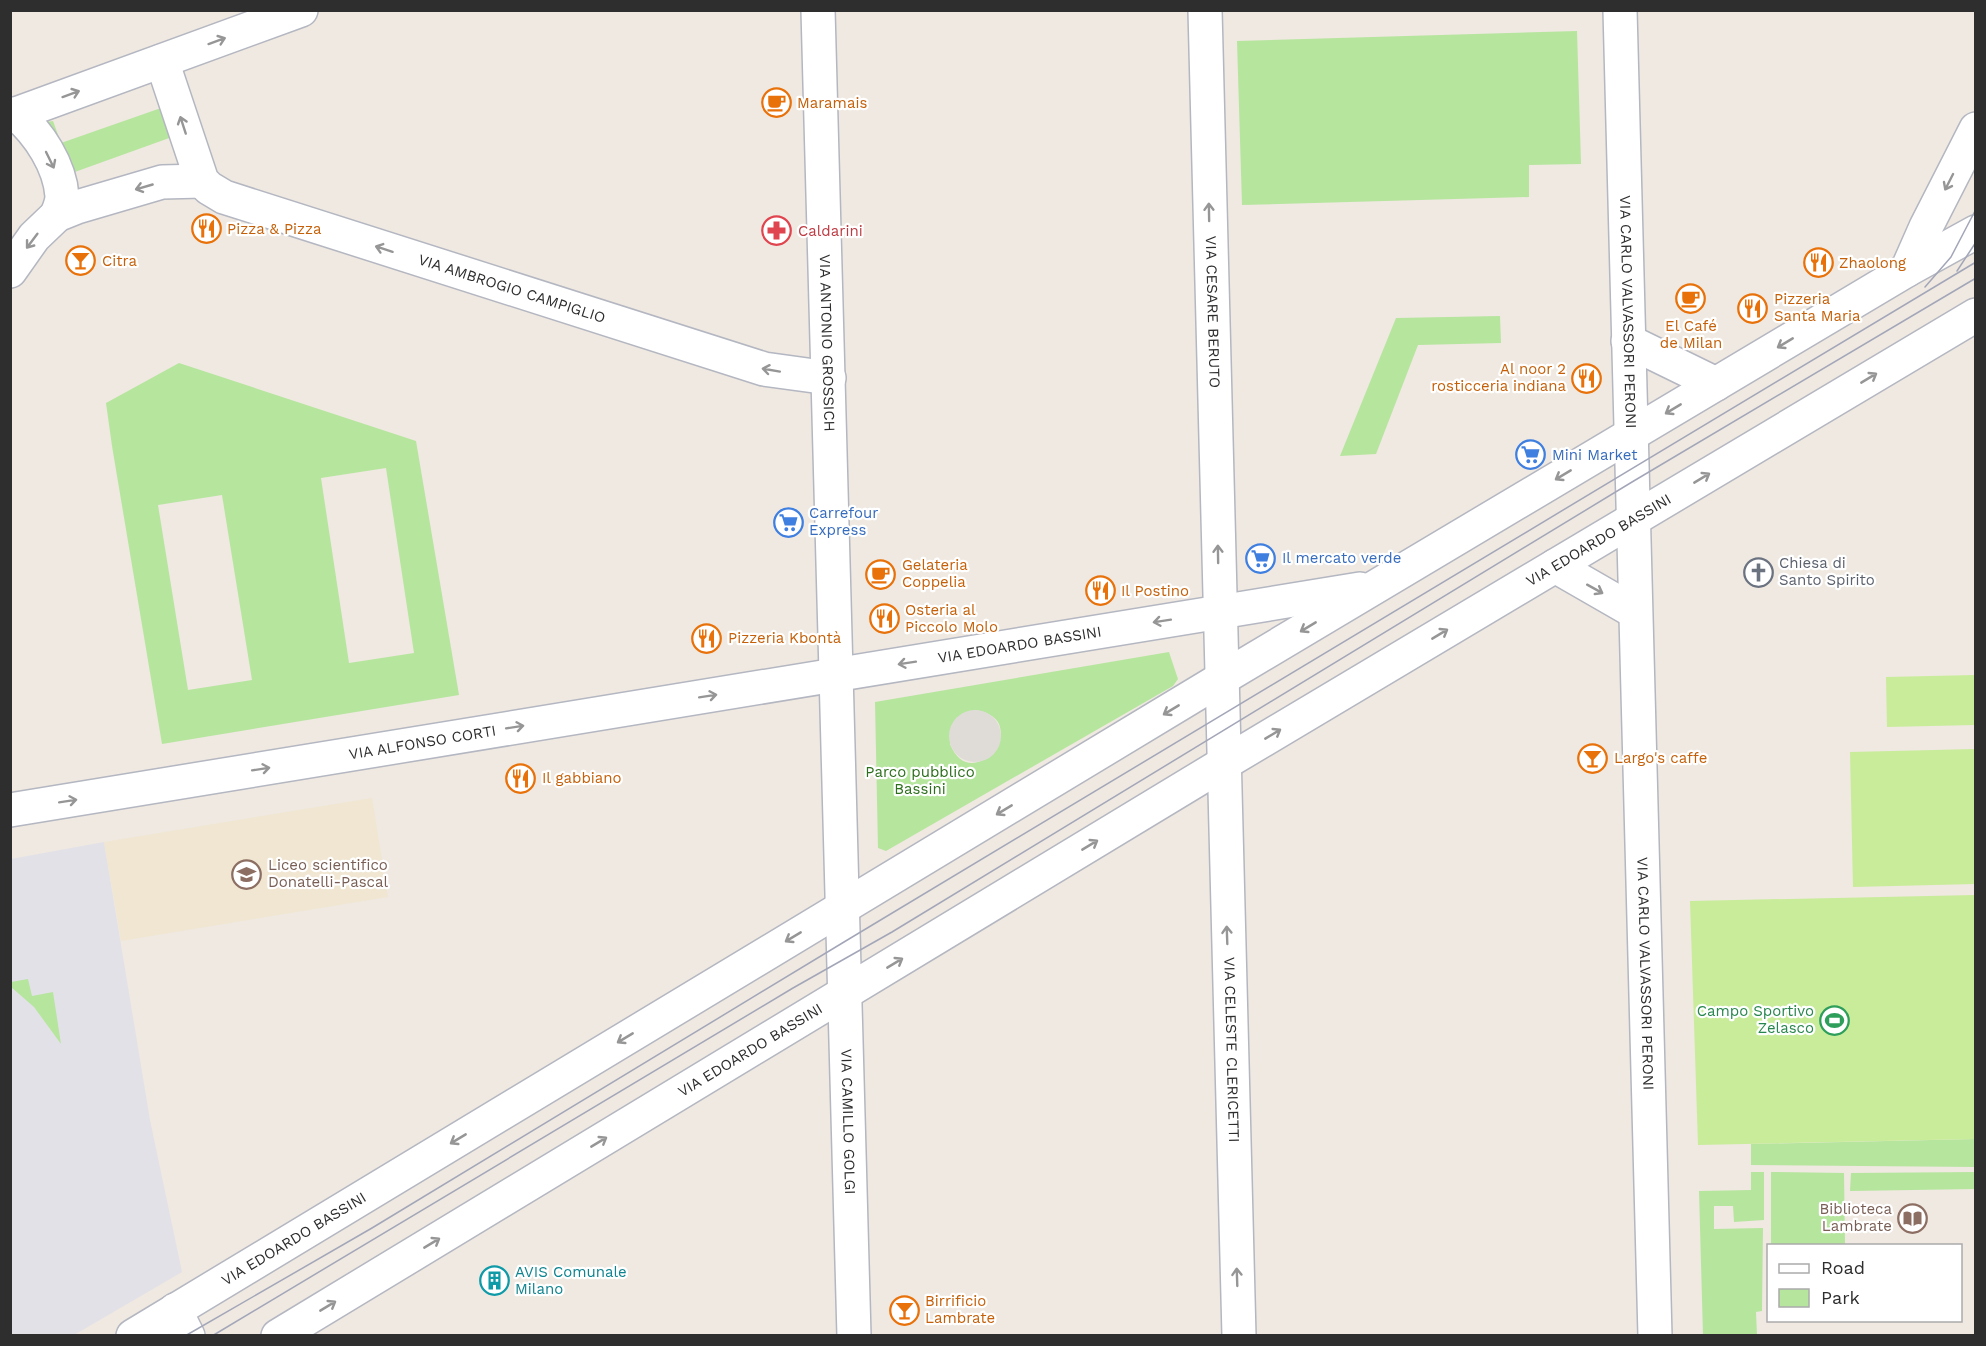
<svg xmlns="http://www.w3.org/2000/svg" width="1986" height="1346" viewBox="0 0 1986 1346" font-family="'Work Sans',sans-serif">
<rect width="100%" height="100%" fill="#efe9e1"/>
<path fill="#e3e1e8" d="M104 842 150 1120 182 1272 74 1335 11 1336V859Z"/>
<path fill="#f0e6d1" d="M372 798 388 897 121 941 104 842Z"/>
<path fill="#b6e59e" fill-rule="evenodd" d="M1577 31 1581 164 1529 165V197L1242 205 1237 41Z
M161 108 172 137 72 173 80 196 46 122 53 121 61 143Z
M1500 316 1501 343 1418 345 1376 454 1340 456 1396 318Z
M179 363 416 441 459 695 162 744 112 446 106 403ZM386 468 414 653 349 663 321 478ZM222 495 252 680 188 690 158 505Z
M1169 652 1178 679 1173 686 886 851 878 848 875 702ZM974 710C1037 718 972 799 950 744Z
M28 979 32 996 53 992 61 1044 34 1007 11 987V982Z
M1975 1139V1167L1751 1165V1144Z
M1751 1172H1764V1220L1734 1222 1733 1206H1714V1229L1763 1228 1762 1311 1756 1312 1757 1335H1703L1699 1191 1751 1190Z
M1771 1172 1844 1173 1845 1245H1771Z
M1975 1172V1189L1850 1191 1851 1173Z"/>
<path fill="#c9ec9a" d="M1975 675V725L1887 727 1886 677Z
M1975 749V884L1853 887 1850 752Z
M1975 895V1139L1698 1145 1690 901Z"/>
<path fill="#dfdcd8" d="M949 736a26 26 0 1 1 52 0a26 26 0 1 1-52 0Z"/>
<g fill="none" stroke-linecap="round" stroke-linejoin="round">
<defs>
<g id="minor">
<path id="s1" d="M818 10 854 1336"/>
<path id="s2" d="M1205 10 1239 1336"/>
<path id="s3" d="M1620 10 1655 1336"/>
<path id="s4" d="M162 61 202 181 209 188 224 197 764 369 829 378"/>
<path d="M10 114H16L301 10"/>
<path d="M16 114C39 133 60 166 62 196 62 203 59 209 57 215"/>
<path d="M1907 270 1926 227 1976 129"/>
<path d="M10 271 34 237 57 215 77 207 162 182 202 181"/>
<path d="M1628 341 1716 384"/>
<path d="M1555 566 1635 612"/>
<path id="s5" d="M10 810 1360 589"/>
<path d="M175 1310 188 1336"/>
<path id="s6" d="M133 1336 1221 679 1907 270 1976 232"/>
<path id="s7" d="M278 1336 1223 764 1976 315"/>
</g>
</defs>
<use href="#minor" stroke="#b4b7c1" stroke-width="36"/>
<use href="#minor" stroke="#fff" stroke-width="33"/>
<path stroke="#a3a6b8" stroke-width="1.5" d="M1957 271 1976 242
M1925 287 1951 257 1976 209
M185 1336 372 1228 844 942 1976 262
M212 1336 793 988 892 932 1632 482 1976 278"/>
</g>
<defs><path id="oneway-shaft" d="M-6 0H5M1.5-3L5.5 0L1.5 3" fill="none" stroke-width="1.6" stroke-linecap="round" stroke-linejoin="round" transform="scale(1.5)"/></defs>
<g stroke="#969696">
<use href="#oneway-shaft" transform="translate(217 41) rotate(-20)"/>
<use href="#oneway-shaft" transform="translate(71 94) rotate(-20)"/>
<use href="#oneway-shaft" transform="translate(183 125) rotate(-108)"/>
<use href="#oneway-shaft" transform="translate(50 160) rotate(64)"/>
<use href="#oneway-shaft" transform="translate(1949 182) rotate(117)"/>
<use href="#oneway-shaft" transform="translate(144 187) rotate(164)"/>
<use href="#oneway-shaft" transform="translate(1209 212) rotate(-91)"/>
<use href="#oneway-shaft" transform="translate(32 241) rotate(127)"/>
<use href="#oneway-shaft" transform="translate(384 249) rotate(-162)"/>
<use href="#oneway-shaft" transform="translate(1785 343) rotate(149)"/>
<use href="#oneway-shaft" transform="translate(771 370) rotate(-170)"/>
<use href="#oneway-shaft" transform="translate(1869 378) rotate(-31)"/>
<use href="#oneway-shaft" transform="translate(1673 409) rotate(149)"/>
<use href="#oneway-shaft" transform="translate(1563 475) rotate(149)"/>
<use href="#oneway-shaft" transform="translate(1702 478) rotate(-31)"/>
<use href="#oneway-shaft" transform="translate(1218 554) rotate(-91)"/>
<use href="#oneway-shaft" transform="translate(1595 589) rotate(29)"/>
<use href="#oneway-shaft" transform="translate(1162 621) rotate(171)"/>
<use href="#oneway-shaft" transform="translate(1308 627) rotate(149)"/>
<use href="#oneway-shaft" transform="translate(1440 634) rotate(-31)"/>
<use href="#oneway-shaft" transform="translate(907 663) rotate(171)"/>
<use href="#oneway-shaft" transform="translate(708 696) rotate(-9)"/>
<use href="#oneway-shaft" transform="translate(1171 710) rotate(149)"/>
<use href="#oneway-shaft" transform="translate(515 727) rotate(-9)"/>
<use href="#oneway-shaft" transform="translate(1273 734) rotate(-31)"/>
<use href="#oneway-shaft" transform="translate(261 769) rotate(-9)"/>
<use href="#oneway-shaft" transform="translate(68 801) rotate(-9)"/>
<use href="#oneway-shaft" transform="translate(1004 810) rotate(149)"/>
<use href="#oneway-shaft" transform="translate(1090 845) rotate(-31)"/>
<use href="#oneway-shaft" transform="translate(1227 935) rotate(-92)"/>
<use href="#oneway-shaft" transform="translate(793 937) rotate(149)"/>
<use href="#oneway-shaft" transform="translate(895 963) rotate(-31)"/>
<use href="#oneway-shaft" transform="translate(625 1038) rotate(149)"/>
<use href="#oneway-shaft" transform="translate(458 1139) rotate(149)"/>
<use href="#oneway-shaft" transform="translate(599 1142) rotate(-31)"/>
<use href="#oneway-shaft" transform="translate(432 1243) rotate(-31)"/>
<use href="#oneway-shaft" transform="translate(1237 1277) rotate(-92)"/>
<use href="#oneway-shaft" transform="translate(328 1306) rotate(-31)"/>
</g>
<defs>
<symbol id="cafe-ring" viewBox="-11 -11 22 22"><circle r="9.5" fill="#fff" stroke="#e8710a" stroke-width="1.5"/><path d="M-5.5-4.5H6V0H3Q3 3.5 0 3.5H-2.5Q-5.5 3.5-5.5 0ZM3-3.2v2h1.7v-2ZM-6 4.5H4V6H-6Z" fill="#e8710a"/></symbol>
<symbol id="restaurant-ring" viewBox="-11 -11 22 22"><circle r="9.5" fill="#fff" stroke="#e8710a" stroke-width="1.5"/><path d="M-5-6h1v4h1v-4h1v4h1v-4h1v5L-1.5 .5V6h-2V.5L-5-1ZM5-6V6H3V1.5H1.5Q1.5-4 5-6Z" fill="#e8710a"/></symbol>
<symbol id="pharmacy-ring" viewBox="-11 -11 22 22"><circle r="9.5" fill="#fff" stroke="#e0444e" stroke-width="1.5"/><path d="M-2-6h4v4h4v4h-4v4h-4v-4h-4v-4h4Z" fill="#e0444e"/></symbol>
<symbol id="bar-ring" viewBox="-11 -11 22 22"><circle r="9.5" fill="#fff" stroke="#e8710a" stroke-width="1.5"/><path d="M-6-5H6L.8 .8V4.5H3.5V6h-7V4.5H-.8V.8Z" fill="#e8710a"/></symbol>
<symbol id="supermarket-ring" viewBox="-11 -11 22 22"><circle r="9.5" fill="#fff" stroke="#3f7fe0" stroke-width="1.5"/><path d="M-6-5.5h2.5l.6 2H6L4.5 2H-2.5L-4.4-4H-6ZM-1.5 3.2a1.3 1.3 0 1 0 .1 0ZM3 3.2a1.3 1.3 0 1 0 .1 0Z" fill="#3f7fe0"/></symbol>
<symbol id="church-ring" viewBox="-11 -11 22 22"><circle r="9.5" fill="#fff" stroke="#6b7280" stroke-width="1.5"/><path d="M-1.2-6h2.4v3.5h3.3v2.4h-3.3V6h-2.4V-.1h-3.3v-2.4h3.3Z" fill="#6b7280"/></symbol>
<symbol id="school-ring" viewBox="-11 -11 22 22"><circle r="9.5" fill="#fff" stroke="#8d6e63" stroke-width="1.5"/><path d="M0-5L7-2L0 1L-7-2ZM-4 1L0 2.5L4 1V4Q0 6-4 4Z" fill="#8d6e63"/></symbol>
<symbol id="stadium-ring" viewBox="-11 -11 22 22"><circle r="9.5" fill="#fff" stroke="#2e9e5b" stroke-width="1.5"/><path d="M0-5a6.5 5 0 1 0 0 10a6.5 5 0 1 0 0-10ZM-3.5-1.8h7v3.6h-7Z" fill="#2e9e5b"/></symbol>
<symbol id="library-ring" viewBox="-11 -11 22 22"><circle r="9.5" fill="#fff" stroke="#8d6e63" stroke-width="1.5"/><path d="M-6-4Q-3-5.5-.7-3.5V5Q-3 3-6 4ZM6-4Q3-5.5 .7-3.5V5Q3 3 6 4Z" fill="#8d6e63"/></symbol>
<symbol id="building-ring" viewBox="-11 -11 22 22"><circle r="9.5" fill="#fff" stroke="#0f9aa8" stroke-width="1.5"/><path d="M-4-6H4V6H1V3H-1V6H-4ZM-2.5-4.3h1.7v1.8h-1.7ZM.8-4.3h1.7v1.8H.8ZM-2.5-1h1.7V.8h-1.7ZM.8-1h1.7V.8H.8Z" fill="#0f9aa8"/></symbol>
</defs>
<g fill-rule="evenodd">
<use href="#cafe-ring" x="760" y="86" width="33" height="33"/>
<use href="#restaurant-ring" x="190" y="212" width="33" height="33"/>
<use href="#pharmacy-ring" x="760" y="214" width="33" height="33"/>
<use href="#bar-ring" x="64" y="244" width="33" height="33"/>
<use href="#restaurant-ring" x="1802" y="246" width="33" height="33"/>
<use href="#cafe-ring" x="1674" y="282" width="33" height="33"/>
<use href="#restaurant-ring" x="1736" y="292" width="33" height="33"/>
<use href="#restaurant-ring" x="1570" y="362" width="33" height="33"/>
<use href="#supermarket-ring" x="1514" y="438" width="33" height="33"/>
<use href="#supermarket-ring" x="772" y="506" width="33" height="33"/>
<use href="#supermarket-ring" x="1244" y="542" width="33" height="33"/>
<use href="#church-ring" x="1742" y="556" width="33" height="33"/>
<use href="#cafe-ring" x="864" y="558" width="33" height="33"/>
<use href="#restaurant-ring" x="1084" y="574" width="33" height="33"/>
<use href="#restaurant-ring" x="868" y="602" width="33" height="33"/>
<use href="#restaurant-ring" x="690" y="622" width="33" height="33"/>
<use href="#bar-ring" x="1576" y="742" width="33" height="33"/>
<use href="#restaurant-ring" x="504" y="762" width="33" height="33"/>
<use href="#school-ring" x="230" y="858" width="33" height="33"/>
<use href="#stadium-ring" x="1818" y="1004" width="33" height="33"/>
<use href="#library-ring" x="1896" y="1202" width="33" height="33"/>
<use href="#building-ring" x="478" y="1264" width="33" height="33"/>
<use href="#bar-ring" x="888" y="1294" width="33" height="33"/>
</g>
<g text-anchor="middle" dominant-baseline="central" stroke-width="4.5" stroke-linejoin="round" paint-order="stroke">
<g font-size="15" fill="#c56008" stroke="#fff" text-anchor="start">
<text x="797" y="103">Maramais</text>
<text x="227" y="229">Pizza &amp; Pizza</text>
<text x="102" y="261">Citra</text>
<text x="1839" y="263">Zhaolong</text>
<text x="1774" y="299">Pizzeria<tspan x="1774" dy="17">Santa Maria</tspan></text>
<text x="1691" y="326" text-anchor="middle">El Café<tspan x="1691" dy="17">de Milan</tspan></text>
<text x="1566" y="369" text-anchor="end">Al noor 2<tspan x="1566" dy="17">rosticceria indiana</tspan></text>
<text x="902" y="565">Gelateria<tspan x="902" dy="17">Coppelia</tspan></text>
<text x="1121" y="591">Il Postino</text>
<text x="905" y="610">Osteria al<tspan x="905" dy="17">Piccolo Molo</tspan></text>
<text x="728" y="638">Pizzeria Kbontà</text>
<text x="1614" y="758">Largo's caffe</text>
<text x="542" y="778">Il gabbiano</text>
<text x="925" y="1301">Birrificio<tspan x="925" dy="17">Lambrate</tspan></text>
</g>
<g font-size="15" fill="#be3a42" stroke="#fff" text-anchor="start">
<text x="798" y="231">Caldarini</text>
</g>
<g font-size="15" fill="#2e2e2e" stroke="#fff">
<text stroke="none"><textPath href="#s4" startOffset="456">VIA AMBROGIO CAMPIGLIO</textPath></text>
<text stroke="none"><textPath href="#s2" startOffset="302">VIA CESARE BERUTO</textPath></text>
<text stroke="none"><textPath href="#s3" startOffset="302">VIA CARLO VALVASSORI PERONI</textPath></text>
<text stroke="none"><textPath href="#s1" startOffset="333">VIA ANTONIO GROSSICH</textPath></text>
<text stroke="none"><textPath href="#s7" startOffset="1542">VIA EDOARDO BASSINI</textPath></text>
<text stroke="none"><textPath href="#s5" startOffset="1023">VIA EDOARDO BASSINI</textPath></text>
<text stroke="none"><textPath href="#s5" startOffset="418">VIA ALFONSO CORTI</textPath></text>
<text stroke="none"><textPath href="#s3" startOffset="964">VIA CARLO VALVASSORI PERONI</textPath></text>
<text stroke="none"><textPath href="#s7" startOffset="552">VIA EDOARDO BASSINI</textPath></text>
<text stroke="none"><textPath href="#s2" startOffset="1040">VIA CELESTE CLERICETTI</textPath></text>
<text stroke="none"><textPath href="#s1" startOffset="1112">VIA CAMILLO GOLGI</textPath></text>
<text stroke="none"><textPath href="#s6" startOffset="188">VIA EDOARDO BASSINI</textPath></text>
</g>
<g font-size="15" fill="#366cbe" stroke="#fff" text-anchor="start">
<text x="1552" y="455">Mini Market</text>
<text x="809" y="513">Carrefour<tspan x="809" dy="17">Express</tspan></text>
<text x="1282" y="558">Il mercato verde</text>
</g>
<g font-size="15" fill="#5b616d" stroke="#fff" text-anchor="start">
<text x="1779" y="563">Chiesa di<tspan x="1779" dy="17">Santo Spirito</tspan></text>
</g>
<g font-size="15" fill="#2c6e1b" stroke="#fff">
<text x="920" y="772">Parco pubblico<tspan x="920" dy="17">Bassini</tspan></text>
</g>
<g font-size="15" fill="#785e54" stroke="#fff" text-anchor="start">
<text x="268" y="865">Liceo scientifico<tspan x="268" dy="17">Donatelli-Pascal</tspan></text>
<text x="1892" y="1209" text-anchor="end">Biblioteca<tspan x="1892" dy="17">Lambrate</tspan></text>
</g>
<g font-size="15" fill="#27864d" stroke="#fff" text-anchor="end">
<text x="1814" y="1011">Campo Sportivo<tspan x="1814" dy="17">Zelasco</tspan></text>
</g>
<g font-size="15" fill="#0d838f" stroke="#fff" text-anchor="start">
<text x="515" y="1272">AVIS Comunale<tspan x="515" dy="17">Milano</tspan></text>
</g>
</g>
<rect width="1986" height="1346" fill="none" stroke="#2e2e2e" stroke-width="24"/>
<rect x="1767" y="1244" width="195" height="78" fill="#ffffff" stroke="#ababab" stroke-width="1.5"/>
<rect x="1779" y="1264" width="30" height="9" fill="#ffffff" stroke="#ababab" stroke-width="1.5"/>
<text x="1821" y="1274" font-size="18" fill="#2e2e2e">Road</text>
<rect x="1779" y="1289" width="30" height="18" fill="#b6e59e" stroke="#ababab" stroke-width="1.5"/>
<text x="1821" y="1304" font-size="18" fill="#2e2e2e">Park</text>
</svg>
